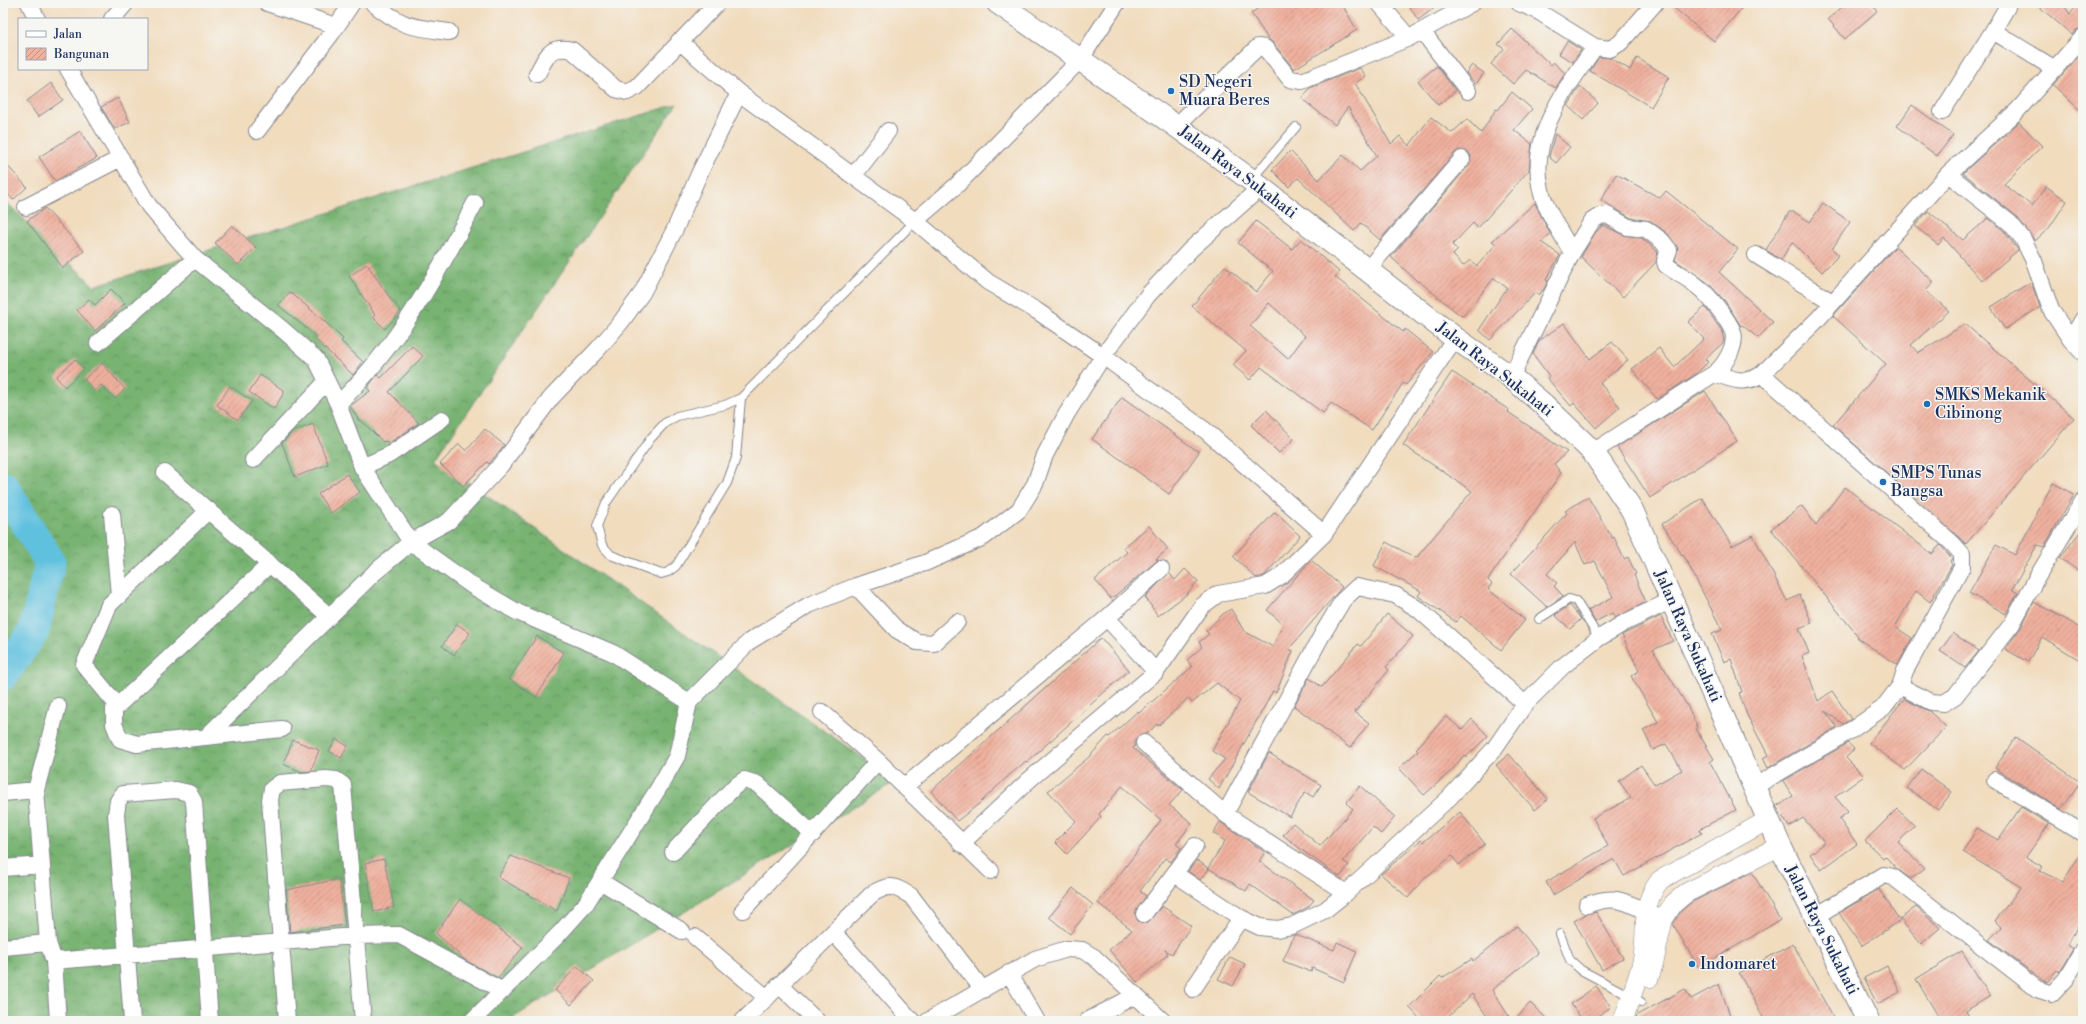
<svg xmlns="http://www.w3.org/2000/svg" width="2086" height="1024" viewBox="0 0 2086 1024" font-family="'Libre Bodoni',serif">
<defs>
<pattern id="forest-crowns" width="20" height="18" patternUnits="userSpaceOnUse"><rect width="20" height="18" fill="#78b372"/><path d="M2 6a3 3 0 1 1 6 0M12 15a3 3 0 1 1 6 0" fill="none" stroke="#629261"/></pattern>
<pattern id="building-hatch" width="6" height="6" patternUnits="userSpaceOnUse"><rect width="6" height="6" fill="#f0b19e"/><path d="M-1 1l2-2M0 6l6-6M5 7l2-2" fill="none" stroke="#c29084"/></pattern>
</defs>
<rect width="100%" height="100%" fill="#f6f6f2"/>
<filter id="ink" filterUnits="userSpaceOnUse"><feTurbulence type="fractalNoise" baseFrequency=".025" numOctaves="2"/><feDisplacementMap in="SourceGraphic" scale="8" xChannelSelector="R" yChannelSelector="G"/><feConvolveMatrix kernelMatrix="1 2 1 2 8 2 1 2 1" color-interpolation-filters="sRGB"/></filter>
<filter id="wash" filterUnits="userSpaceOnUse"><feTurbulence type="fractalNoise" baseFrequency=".012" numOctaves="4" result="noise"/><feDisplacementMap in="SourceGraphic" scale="16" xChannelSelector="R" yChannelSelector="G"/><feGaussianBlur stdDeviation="0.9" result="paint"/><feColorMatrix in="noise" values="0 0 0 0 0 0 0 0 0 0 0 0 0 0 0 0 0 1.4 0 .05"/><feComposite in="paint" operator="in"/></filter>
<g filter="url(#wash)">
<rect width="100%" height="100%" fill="#f1dcbe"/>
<path fill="url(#forest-crowns)" stroke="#4a7168" d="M677 104 435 459 896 781 508 1021H3V199L94 286Z"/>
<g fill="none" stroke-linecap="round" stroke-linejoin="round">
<path stroke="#61c1df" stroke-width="31" d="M3 486 50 562 34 631 3 675"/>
</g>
<g id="blocks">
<path fill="url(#building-hatch)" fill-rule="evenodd" d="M1267 3H1341L1357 30 1294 69 1272 42 1268 39 1251 13Z
M1407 3H1441L1418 20Z
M1668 3H1746L1714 41Z
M1847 3H1870L1877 11 1845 39 1828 19Z
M2035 3H2062L2070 14 2079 3H2083V28L2076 30 2072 35Z
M1512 29 1551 65 1553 62 1565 73 1556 88 1526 70 1513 84 1491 64 1504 49 1498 44Z
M1567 41 1581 50 1573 62 1559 54Z
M2083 51V113L2053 85Z
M1599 57 1611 58 1630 70 1637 58 1669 77 1651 107 1590 71Z
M1472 65 1484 73 1476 84 1466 73Z
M1437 66 1456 91 1438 105 1418 81Z
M1360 68 1366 76 1355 83 1391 144 1400 136 1409 146 1431 117 1452 133 1467 119 1481 133 1496 109 1498 110 1512 92 1532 109 1514 130 1532 144 1529 170 1478 228 1473 223 1452 245 1458 250 1453 255 1463 266 1470 260 1477 266 1496 244 1492 241 1535 203 1550 234 1541 242 1560 255 1546 280 1548 281 1544 289 1538 295 1535 293 1490 340 1479 330 1507 288 1494 278 1464 315 1461 316 1419 281 1418 282 1391 257 1469 165 1471 156 1468 152 1459 150 1455 153 1380 240 1361 223 1354 231 1298 178 1289 187 1272 170 1290 151 1319 180 1343 155 1360 171 1377 156 1348 107 1335 125 1302 99 1310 88Z
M51 83 63 100 38 117 27 101Z
M1580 86 1598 103 1583 120 1568 106Z
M118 98 130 122 115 129 101 107Z
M1912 105 1953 135 1937 156 1897 126Z
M2019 122 2042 146 2004 184 2032 206 2046 186 2067 201 2049 228 2035 241 2016 216 1963 173Z
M80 131 97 158 55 181 39 157Z
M1555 134 1570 147 1556 163 1549 157Z
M3 161 27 187 13 200 3 188Z
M1616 174 1660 198 1666 191 1738 249 1719 272 1773 322 1758 338 1742 325 1741 326 1725 301 1708 283 1675 260 1678 248 1668 234 1651 221 1631 218 1601 200Z
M1823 203 1850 222 1832 249 1839 255 1822 272 1792 242 1781 260 1766 250 1789 212H1794L1810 222Z
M45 208 84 251 63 268 27 221Z
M1928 211 1963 240 1988 218 2003 230 2018 250 1982 281 1944 238 1938 245 1915 226Z
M1256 221 1292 249 1301 239 1339 272 1335 277 1403 332 1405 329 1433 352 1406 385 1403 383 1372 430 1331 403 1323 413 1261 367 1250 380 1233 365 1246 351 1192 306 1225 266 1256 292 1273 271 1238 243ZM1269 303 1305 336 1288 359 1250 326Z
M232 225 256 247 238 265 215 243Z
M1603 225 1624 235 1642 238 1658 252 1656 262 1623 297 1581 257 1595 233Z
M1895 247 1934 282 1926 291 1949 311 1911 345 1918 353 1965 324 2074 418 1966 544 1833 425 1886 364 1833 316Z
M367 264 392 301 401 311 385 329 373 317 375 315 349 276Z
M2031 282 2040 307 2005 329 1991 307Z
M111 289 125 303 95 331 77 310 89 299 95 305Z
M290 292 323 320 343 339 341 341 363 362 353 375 315 339 317 337 278 305Z
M1705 307 1722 331 1724 342 1705 359 1708 362 1696 374 1657 399 1632 369 1659 348 1674 367 1704 339 1688 322Z
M1564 323 1590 359 1612 342 1628 360 1600 383 1620 407 1596 428 1574 403 1571 406 1547 378 1549 376 1533 354 1539 341Z
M412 346 423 356 389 392 419 423 388 444 387 441 383 442 361 420 359 421 350 406 370 391 367 388 377 375 381 378Z
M75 359 84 369 65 387 56 377Z
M102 363 125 389 115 399 101 385 94 391 84 379Z
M1452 372 1509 410 1508 412 1567 452 1554 464 1561 473 1488 580 1492 584 1488 589 1525 620 1501 650 1461 616 1456 622 1418 596 1421 591 1374 566 1386 542 1416 558 1472 491 1403 445Z
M260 375 285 391 274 409 249 392Z
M230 386 252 401 238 420 217 405Z
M1705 391 1737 441 1650 498 1617 447Z
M1122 397 1199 452 1169 494 1092 439Z
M1266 410 1294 439 1279 453 1251 425Z
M313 424 328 464 295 477 282 443 292 432Z
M485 429 504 445 489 464 487 462 463 486 440 464 459 444 466 451Z
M347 474 360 492 331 513 318 494Z
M2053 483 2074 494 2044 547 2037 545 2012 590 2018 593 2006 614 1969 593 1996 545 2015 555Z
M1845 487 1932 554 1940 545 1952 558 1950 561 1952 565 1930 602 1916 591 1895 627 1912 638 1898 665 1857 638 1858 636 1771 529 1802 506 1816 525Z
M1588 497 1612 538 1614 537 1624 559 1628 557 1636 574 1634 575 1646 602 1615 618 1612 613 1595 622 1588 610 1613 597 1595 561 1585 565 1575 542 1547 574 1557 583 1554 586 1563 596 1547 607 1511 574 1567 513 1565 511Z
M1702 498 1732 546 1753 535 1787 601 1800 595 1812 623 1799 628 1809 653 1802 656 1818 701 1832 691 1851 719 1843 724 1825 711 1837 727 1768 768 1763 758 1768 755 1747 715 1739 693 1742 692 1731 659 1724 662 1712 634 1722 630 1683 554 1682 555 1662 524Z
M1275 512 1300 536 1264 576 1256 578 1233 556Z
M1149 526 1168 549 1156 559 1158 560 1111 599 1095 580 1127 552 1123 548Z
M2083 528V574L2060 558Z
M1311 560 1342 587 1289 649 1293 651 1276 693 1273 691 1219 789 1208 779 1225 759 1212 751 1240 701 1217 683 1192 703 1188 698 1158 726 1157 724 1147 734H1141L1135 741V746L1133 748 1183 790 1169 805 1192 823 1176 844 1181 848 1171 862 1165 858 1140 891 1146 896 1135 913 1138 921 1147 923 1162 906 1191 926 1172 954 1165 950 1168 954 1137 982 1109 950 1132 930 1098 903 1161 820 1122 786 1099 814 1101 817 1067 854 1055 842 1076 821 1048 791 1089 757 1108 736 1109 737 1138 711 1139 713 1192 667 1187 660 1202 647 1199 642 1209 634 1206 631 1223 614 1231 609 1244 631 1273 647 1283 624 1267 610Z
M1185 569 1198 581 1187 594 1158 616 1145 597 1169 573 1175 580Z
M2034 602 2083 629V662L2042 637 2028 662 2005 649 2020 629Z
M1570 605 1581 619 1570 629 1555 615Z
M1387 614 1413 636 1386 667 1389 670 1355 712 1369 723 1350 748 1294 706 1309 678 1322 687 1358 644 1361 646Z
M1661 616 1673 641 1653 650 1688 707 1698 728 1696 729 1714 759 1710 762 1736 810 1700 829 1702 833 1624 876 1614 859 1553 895 1546 882 1608 846 1593 818 1631 798 1619 781 1641 765 1655 785 1682 770 1666 744 1653 750 1643 730 1658 722 1631 676 1639 671 1622 635Z
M457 624 470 633 454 655 442 646Z
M1953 633 1979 651 1965 668 1940 651Z
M537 636 564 653 536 697 509 679Z
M1101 638 1129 670 1027 762 1026 761 1005 779 980 803 957 821 931 791Z
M1904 699 1929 711 1946 727 1905 770 1869 743Z
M1446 716 1462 730 1472 719 1488 736 1466 757 1464 755 1451 771 1424 795 1399 768 1418 751 1416 749Z
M2016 737 2080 782 2061 809 1995 768Z
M336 739 348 746 341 758 329 751Z
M293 740 319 750 311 771 302 772 283 764Z
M1848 743 1854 749 1846 758 1864 776 1835 797 1848 812 1839 819 1857 844 1821 870 1810 854 1825 843 1803 818 1789 827 1776 806 1793 796 1783 781Z
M1269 753 1321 785 1313 797 1305 792 1290 817 1248 792Z
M1509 754 1548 799 1535 810 1496 765Z
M1921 769 1952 792 1938 810 1907 788Z
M1360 786 1395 817 1381 834 1373 827 1343 861 1349 865 1340 877 1303 851 1283 835 1293 823 1320 846 1353 809 1346 803Z
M2021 807 2049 824 2026 857 2043 867 2040 871 2063 882 2083 850V915L2068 945 2073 949 2059 972 2057 970 2047 982 2042 980 1989 940 2001 927 1995 921 2021 887 1963 852 1977 828 1998 840Z
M1897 809 1915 826 1898 842 1924 869 1911 879 1897 869 1885 856 1883 858 1865 841Z
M1460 812 1485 844 1459 865 1452 856 1425 878 1408 898 1381 874 1421 840 1423 842Z
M1220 822 1265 852 1259 861 1314 900 1308 907 1293 915 1250 884 1246 891 1208 868 1225 841 1213 833Z
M511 856 569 878 557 911 498 877Z
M384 859 394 907 374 912 365 863Z
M1197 860 1209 869 1200 880 1188 871Z
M1752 872 1780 920 1699 968 1673 924 1681 911 1692 902Z
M339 879 345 925 290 932 286 890Z
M1073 888 1093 905 1070 934 1049 917Z
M1879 889 1900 921 1861 946 1839 913Z
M460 899 523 947 498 978 465 960 436 933Z
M1916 907 1940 928 1921 944 1900 919Z
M1596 912 1623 958 1602 970 1574 921 1586 914Z
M1517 926 1538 953 1492 990 1512 1021H1490L1472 994 1444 1021H1422L1409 1007 1440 976 1442 978 1472 959 1473 961Z
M1296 935 1334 950 1337 942 1357 951 1344 982 1312 968 1311 972 1283 961 1294 935Z
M1793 944 1835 1021H1765L1739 973Z
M1962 951 1990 996 1966 1011 1971 1021H1941L1916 979Z
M1230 957 1245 964 1233 986 1218 979Z
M577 966 594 981 571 1005 555 990Z
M1887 966 1900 992 1877 1004 1864 978Z
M1719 984 1732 1021H1635L1637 1015 1685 989 1691 999Z
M1596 986 1611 1007 1590 1021H1583L1571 1004Z
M1530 1003 1549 1021H1514Z"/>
</g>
</g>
<g filter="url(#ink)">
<use href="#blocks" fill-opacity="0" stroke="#86868e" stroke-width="1"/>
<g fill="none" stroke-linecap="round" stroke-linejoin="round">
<defs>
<path id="service" d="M1251 180 1296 127
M741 398 736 458 727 483 676 566 668 572 661 574 611 555 602 545 597 526 606 503 651 438 665 423 677 416 725 405 741 398 915 221
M1539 619 1569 599 1576 601 1599 638
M1560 934 1570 960 1581 970 1641 1002"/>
<path id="minor" d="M29 3 37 19
M267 3 336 26
M373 3C403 28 412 27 449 32
M1379 3 1409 38
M1519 3 1536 10 1595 47 1610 49 1620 43 1655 3
M2007 7 1993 31 2055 69
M112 19 126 3
M1422 31 1468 91
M679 41 739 93 915 221 988 282 1037 311 1103 356 1206 431 1324 534
M68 69 149 206 195 259 282 329 316 359 338 404 362 467 411 542 471 585 517 612 613 653 689 702
M537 74C547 56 549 45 572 50L616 89 627 92 637 87 717 3
M1942 112 1993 31
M1176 126 1258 47 1265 48 1290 79 1302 81 1409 38 1472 3
M257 131 332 33 352 3
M1948 174 2010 223 2023 239 2034 261 2051 310 2071 340 2083 353
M854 175 888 131
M26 207 121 158
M915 221 957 185 1080 60 1117 3
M1572 253 1592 221 1600 216 1607 215 1628 227 1646 229 1662 241 1669 250 1665 261 1666 265C1676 273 1688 278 1697 286 1708 294 1728 319 1733 332 1737 345 1725 365 1715 373
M1756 255 1832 302
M1367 270 1462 159
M2071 340 2083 319
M98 343 195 259
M1511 377 1572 253C1562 233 1546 212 1541 190 1528 136 1566 89 1595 47
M338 404C397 347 437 275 475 203
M1593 452 1715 373C1732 380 1746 385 1762 374L1817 320 1948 174 2017 111 2083 37
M253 460 327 381
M362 467 389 455 442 419
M165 473 329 616
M112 514 119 596
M270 564 114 709V724L120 739 137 744 282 729
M856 586 897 630 917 642 934 643 957 622
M1107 618 1156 672
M1900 686 1931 702 1944 703 1955 696 2012 624 2036 579 2083 501
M118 706 84 665 109 605 209 510
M822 712 878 761 991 871
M206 737 374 573 411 542 449 521 501 465 551 398 598 349 621 322 642 293 675 229 700 172 739 93
M1144 743 1225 814 1346 893
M1995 780 2083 833
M904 787 1107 618 1161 569
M1754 787 1853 729 1883 708 1900 686 1905 671 1962 567V554L1952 543 1762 374
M3 793 36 790
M1225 814 1323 633 1343 600 1357 587 1395 595 1418 609 1525 704
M961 844 1029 780 1156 672 1202 606 1218 594 1265 586 1281 576 1324 534 1455 338
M673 852 734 787 744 780 757 784 813 834
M3 868 42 865
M1175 874 1241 918 1260 927 1277 929 1292 926 1325 910 1346 893 1449 798 1494 749 1525 704 1563 666 1599 638 1624 623 1672 600
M600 881 682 931
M1587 905C1618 892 1628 904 1656 916
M743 910 878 761
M1144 914 1195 846
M1816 916 1884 875 1893 877 2037 989 2052 994 2066 979 2083 950
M833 932 912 1021
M695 937 767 998
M3 947 48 943
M54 961 354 936 399 935 503 991
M1009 973 1037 1021
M779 985 817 1021
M1193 989 1241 918
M58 1021 54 961 48 943 36 790 58 706
M132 1021 116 814 118 801 123 794 176 790 189 793 194 802 210 1021
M287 1021 270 800 272 789 280 783 326 779 336 780 343 785 363 1021
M472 1021 559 934 585 905 658 789 677 756 689 702 750 641 809 605 856 586 925 563 984 537 1019 510 1035 484 1045 455 1066 415 1103 356 1148 295 1191 249 1260 188
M743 1021 872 894C890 883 894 886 911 896L983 990
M928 1021 1035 959 1067 949 1082 950 1094 957 1163 1021
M1087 1021 1136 995"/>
<path id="tertiary" d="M1649 978 1654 962 1663 920 1673 904 1686 893 1780 846
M1623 1021C1629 1002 1637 982 1642 962 1649 931 1638 909 1660 880L1768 820"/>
<path id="secondary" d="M998 3 1176 126 1251 180 1455 338 1511 377 1544 405 1593 452 1632 510 1780 846 1868 1021"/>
</defs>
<use href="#service" stroke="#86868e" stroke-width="10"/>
<use href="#minor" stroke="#86868e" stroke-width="18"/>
<use href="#tertiary" stroke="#86868e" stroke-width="20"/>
<use href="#secondary" stroke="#86868e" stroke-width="24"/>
<use href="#service" stroke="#fff" stroke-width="8"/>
<use href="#minor" stroke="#fff" stroke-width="16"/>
<use href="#tertiary" stroke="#fff" stroke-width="19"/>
<use href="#secondary" stroke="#fff" stroke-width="22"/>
</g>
</g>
<g fill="#1f6fb2" stroke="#f6f6f2" stroke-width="1.5">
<circle cx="1171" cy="91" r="4"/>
<circle cx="1927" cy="404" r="4"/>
<circle cx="1883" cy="482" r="4"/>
<circle cx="1692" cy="964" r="4"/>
</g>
<g text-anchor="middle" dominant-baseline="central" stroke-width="3" stroke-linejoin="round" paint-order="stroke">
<g font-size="16" fill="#1b2f5e" stroke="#f6f6f2" text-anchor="start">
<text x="1179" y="82">SD Negeri<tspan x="1179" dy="18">Muara Beres</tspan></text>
<text x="1935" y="395">SMKS Mekanik<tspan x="1935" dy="18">Cibinong</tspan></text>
<text x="1891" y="473">SMPS Tunas<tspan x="1891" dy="18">Bangsa</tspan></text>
<text x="1700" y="964">Indomaret</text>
</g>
<g font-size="16" fill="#1b2f5e" stroke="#f6f6f2">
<text transform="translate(1238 172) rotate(37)">Jalan Raya Sukahati</text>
<text transform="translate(1495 369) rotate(38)">Jalan Raya Sukahati</text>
<text transform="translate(1688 636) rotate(66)">Jalan Raya Sukahati</text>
<text transform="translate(1822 930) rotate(63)">Jalan Raya Sukahati</text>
</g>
</g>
<rect width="2086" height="1024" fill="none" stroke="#f6f6f2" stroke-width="16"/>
<rect x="18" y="18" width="130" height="52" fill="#f6f6f2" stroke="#9ea6b7"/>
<rect x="26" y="31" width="20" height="6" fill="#ffffff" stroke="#9ea6b7"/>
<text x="54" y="38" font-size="12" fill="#1b2f5e">Jalan</text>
<rect x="26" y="48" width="20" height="12" fill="url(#building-hatch)" stroke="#9ea6b7"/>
<text x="54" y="58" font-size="12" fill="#1b2f5e">Bangunan</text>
</svg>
